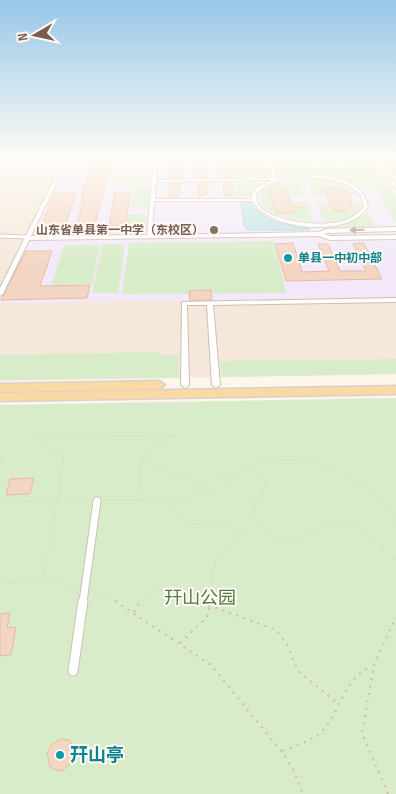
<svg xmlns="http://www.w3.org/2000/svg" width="396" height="794" viewBox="0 0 396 794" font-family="'Sofia Sans Condensed','Noto Sans SC',sans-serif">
<rect width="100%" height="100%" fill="#fdf6ec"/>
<path fill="#f5e8da" d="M0 157H68L0 294Z
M161 157H361L362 160 160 162Z
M396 297V374L0 381V303Z"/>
<path fill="#f3e8fa" d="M68 157H161V162L362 160 396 226V297L0 303V294Z"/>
<path fill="#d8ecc9" d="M361 157H374L396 196V222H394L375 186H355L332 178 315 175 299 174 277 177 272 161H362Z
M232 163H268L272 178H235Z
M122 165H152L151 172H120Z
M119 176H151L150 184H117Z
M297 177 304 195 289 197V200L307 202 314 222C295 220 271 218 259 200L261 190 270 183Z
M305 177C324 178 344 182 359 195H349L339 188 327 187 323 196 313 195Z
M235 182H264L255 187 250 195 237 196Z
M133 188H150L148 207H130Z
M319 201 328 202 331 210H339L340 212 349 209 352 201 363 202C360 219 339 221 325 222L316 202Z
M368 213 375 227H333L352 221Z
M129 214H147L144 234 126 235Z
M274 241 286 293 122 294 129 243Z
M102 244H125L118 293H92Z
M64 245H100L92 284 52 285Z
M159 352V355H178L179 378 0 380V355Z
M396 359V374L222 377 220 361Z
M396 398V794H0V405Z"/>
<path fill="#bfe3e8" stroke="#a5d3da" d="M241 202H250C262 221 288 227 309 228V230H247L244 225Z"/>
<path fill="#f3d5c3" stroke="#e6bba3" d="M93 157H113L97 215 94 231 76 232 83 197 81 196Z
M206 165 207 177H195L194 166Z
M218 165 231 167 233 177H220Z
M169 166H182L183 178H168Z
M180 183V194H178V197H169V184Z
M198 183H207L208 194 198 197Z
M223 183H231L234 194H231V196H224Z
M271 186 285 188 292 207H303L289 214 276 213 268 189H271Z
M326 187 339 188 348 194 352 201 349 209 344 212 333 210 323 188H327Z
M76 192 63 233 43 234V232H39L54 194Z
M115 192 130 193 125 230 108 232Z
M293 243 302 272 329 271 318 244H328L340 271H366L353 244 364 243 382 279 286 281 275 244Z
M26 251H52L40 286 90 285 87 298 1 300Z
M211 290 212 300H190L189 291Z
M34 478 30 494 6 495 10 479Z
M10 613 7 628 16 627 11 655 0 656V614Z
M61 739 69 740 74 748V753L71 763 63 770 58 771 50 767 47 753 52 744Z"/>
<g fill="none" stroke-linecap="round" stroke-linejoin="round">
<defs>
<path id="service-far1" d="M379 157 396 188"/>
<path id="service" d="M0 236 28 237"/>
<path id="pedestrian-far1" d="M83 602 97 501"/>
<path id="pedestrian" d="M73 671 83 601"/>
<path id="minor" d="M65 157H69L31 236 147 235 154 157H158V162L270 161 272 162 277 179C305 173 362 170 368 207 365 211 362 215 357 218 330 234 271 229 252 201H154L152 235 319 232 326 229 396 227V231L327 233 324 234 331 236 396 235V239L330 240 319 236 29 240 3 294 0 296V288ZM268 163 272 178 156 180 157 164ZM306 177C322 178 355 181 362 199 363 201 363 204 364 207 358 213 353 218 345 220 324 228 268 223 257 202 256 200 256 197 256 195 266 180 289 178 306 177ZM272 180 256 188 251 195 252 199H155L156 182Z
M396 298V302L213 305 220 385 216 388 212 385 207 305H187L189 385 185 388 181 385 182 302Z"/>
<path id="primary" d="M384 157H391L396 166V174H393Z
M159 381 165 385 159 389 0 392V384Z
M396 386V394L0 401V393Z"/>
</defs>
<use href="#service-far1" stroke="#d1beb0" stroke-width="4"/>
<use href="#service" stroke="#d1beb0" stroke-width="5"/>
<use href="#pedestrian-far1" stroke="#d1beb0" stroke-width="9"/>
<use href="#pedestrian" stroke="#d1beb0" stroke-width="11"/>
<use href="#minor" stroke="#d1beb0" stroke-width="2"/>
<use href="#primary" stroke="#dad1cd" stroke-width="3"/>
<path stroke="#d9b8a5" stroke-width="1" stroke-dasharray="0.5 2.5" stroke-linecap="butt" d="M275 161 362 160
M119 164H150
M117 174H148
M59 186 148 185
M180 193H198
M208 193H223
M48 212 145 210
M268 228 270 221
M71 232 85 186
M104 232 120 157
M176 435 142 454 139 500 57 501 64 457 35 438Z
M0 458H2L0 465
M143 459C160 471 182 481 204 481 218 482 243 468 258 464 312 449 367 476 396 522
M252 466 262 475 266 484 263 494 253 502C255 530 275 548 303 536 319 529 322 520 343 523 366 526 379 546 396 560
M140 500 172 504 200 492 226 487 227 476
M0 502 57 501 43 581
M173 505 188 523 246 529 257 527
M0 584 43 581 78 586
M93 591 117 602
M139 602 157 586 167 593 190 602
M211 602C214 590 211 577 214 566 218 552 236 539 246 529"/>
<path stroke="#d9b8a5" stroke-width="2" stroke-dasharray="2 5.5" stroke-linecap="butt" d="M115 601 211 665 282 752 294 771 303 794
M186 601 211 606 276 630 287 644 298 671 338 704
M134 612 140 601
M180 643 207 617 211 601
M283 751C293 746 309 742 318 735 341 715 341 680 372 666
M388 794 362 733 374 665 396 617"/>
<use href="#service-far1" stroke="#fff" stroke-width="2.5"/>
<use href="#service" stroke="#fff" stroke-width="3"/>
<use href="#pedestrian-far1" stroke="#fff" stroke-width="7"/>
<use href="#pedestrian" stroke="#fff" stroke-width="9"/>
<use href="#minor" fill="#fff" fill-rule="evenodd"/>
<use href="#primary" fill="#fbd9a5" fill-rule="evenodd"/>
</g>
<defs><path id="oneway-solid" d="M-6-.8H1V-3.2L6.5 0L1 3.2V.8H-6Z" transform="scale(1.25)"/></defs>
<use fill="#af9d94" href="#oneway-solid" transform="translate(357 230) rotate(179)"/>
<linearGradient id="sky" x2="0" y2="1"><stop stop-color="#97c7e8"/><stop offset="0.59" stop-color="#fefbf6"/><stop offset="1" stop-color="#fefbf6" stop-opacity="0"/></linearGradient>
<rect width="396" height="268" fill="url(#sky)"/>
<circle fill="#8d6e63" stroke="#fffaf3" stroke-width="2" cx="214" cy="230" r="5"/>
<g fill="#0f9aa8" stroke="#fffaf3" stroke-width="2">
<circle cx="288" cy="258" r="5"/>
<circle cx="60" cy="755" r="5"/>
</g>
<g text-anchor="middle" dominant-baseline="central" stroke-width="4" stroke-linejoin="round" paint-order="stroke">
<g font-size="12" font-weight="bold" fill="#785e54" stroke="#fffaf3" text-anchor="end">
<text x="204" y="230">山东省单县第一中学（东校区）</text>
</g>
<g font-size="12" font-weight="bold" fill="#0d838f" stroke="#fffaf3" text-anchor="start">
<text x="298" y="258">单县一中初中部</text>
</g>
<g font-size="18" fill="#537a41" stroke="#fffaf3">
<text x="200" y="598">幵山公园</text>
</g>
<g font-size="18" font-weight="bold" fill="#0d838f" stroke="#fffaf3" text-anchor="start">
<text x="70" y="755">幵山亭</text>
</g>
</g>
<g transform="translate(35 35) rotate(261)" stroke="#fffaf3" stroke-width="4" paint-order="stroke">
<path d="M0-4L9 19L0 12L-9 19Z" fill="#7a5c4d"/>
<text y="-8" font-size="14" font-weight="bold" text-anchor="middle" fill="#7a5c4d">N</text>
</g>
</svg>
